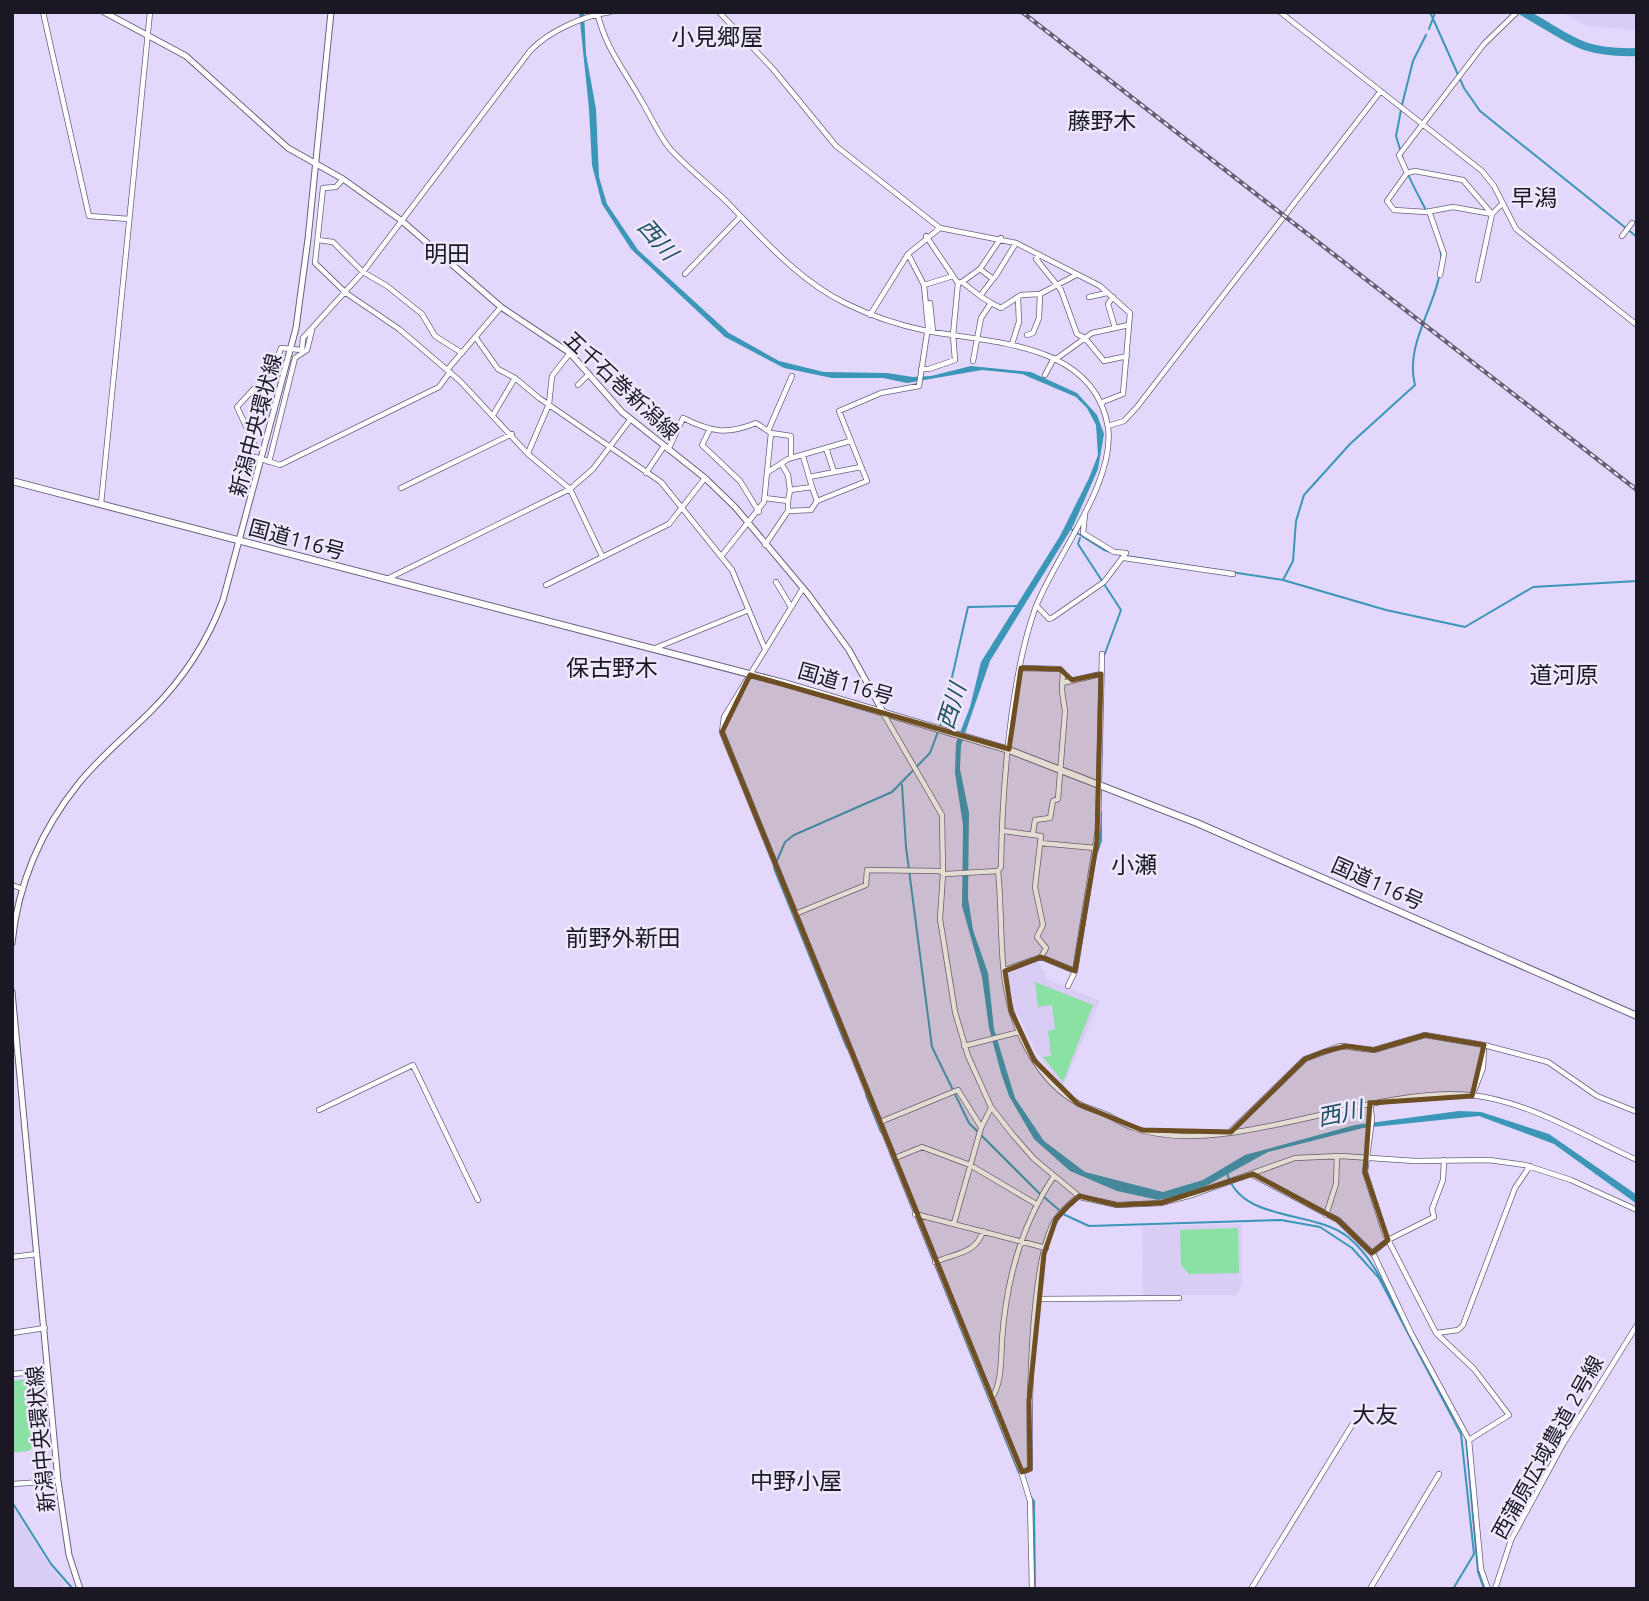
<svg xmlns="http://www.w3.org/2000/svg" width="1649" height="1601" viewBox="0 0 1649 1601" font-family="Ubuntu,'Noto Sans JP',sans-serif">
<rect width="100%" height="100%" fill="#e3d8fb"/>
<path fill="#d9ccf5" d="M1562 12H1637V30L1587 26Z
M1036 960 1046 973 1045 978 1100 1001 1063 1087 1036 1052 1015 1008 1009 986 1007 971Z
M1242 1224V1283L1237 1295H1143L1142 1226Z
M12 1505 49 1566 65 1583 60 1589 38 1586 12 1589Z"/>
<path fill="#8be0a3" d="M1035 982 1093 1005 1063 1082 1043 1057 1051 1056 1048 1031 1055 1029 1052 1005 1038 1007Z
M1238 1228 1239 1273 1189 1274 1181 1265 1180 1230Z
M39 1377 45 1387 43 1442 28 1451 12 1453V1381Z"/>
<path fill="#3b96b8" d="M579 12H584L586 54 596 109 599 177 607 204 638 250 729 333 779 361 824 372 887 373 913 377 931 376 971 366 1031 372 1077 393 1097 415 1104 434 1098 469 1073 526 990 661 961 745 960 769 969 813 968 898 973 930 988 973 994 1029 1015 1098 1044 1141 1085 1172 1163 1192 1203 1180 1245 1155 1355 1125 1459 1111 1481 1112 1549 1134 1637 1195V1204L1554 1144 1479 1116 1363 1128 1268 1152 1195 1192 1158 1200 1117 1191 1070 1171 1034 1139 1009 1096 1001 1073 989 1028 982 977 962 906 963 825 955 773 956 743 970 707 981 662 1060 536 1089 478 1098 455 1096 425 1087 408 1076 397 1022 374 982 370 907 383 883 378H832L784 368 725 337 631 249 602 204 592 165 589 109Z"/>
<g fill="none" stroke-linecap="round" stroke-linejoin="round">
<path stroke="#3b96b8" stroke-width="2" d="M1430 12 1464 88 1480 111 1637 237
M1429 29 1435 13
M1402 105 1413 61 1426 35
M1401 110 1396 136 1403 159
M1071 529 1104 550 1121 555
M1080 538 1078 544 1121 610 1104 656
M1126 556 1283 580 1386 610 1465 627 1533 587 1637 581
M1283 580 1293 561 1296 521 1304 495 1350 444 1415 385C1403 340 1444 298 1441 254 1439 226 1418 199 1408 174
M902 785 906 847 932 1047 969 1123 1040 1194
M1095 858 1101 841V812
M776 863 785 842 794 835 892 792 930 753 942 721 968 607 1017 606
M774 868 847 1048
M866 1095 881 1132
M890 1153 1019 1473
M1227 1173C1241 1223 1313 1209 1348 1237 1376 1260 1389 1296 1405 1327 1418 1352 1432 1377 1446 1402
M1044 1197 1065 1215 1089 1226 1281 1220 1320 1227 1352 1248 1379 1278 1461 1434 1474 1554 1453 1589
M1636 1332H1637
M1466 1438 1478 1572 1484 1589
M1030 1496 1034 1501 1035 1589
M12 1502 51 1564 73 1589"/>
<path stroke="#3b96b8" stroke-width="8" d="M1523 12C1570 38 1579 54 1637 52"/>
<defs>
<path id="minor" d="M43 12 89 216 129 219
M597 12C606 49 623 68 641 100 651 116 658 135 671 150 688 168 708 184 726 201 762 238 798 280 845 303 871 316 898 325 927 331 991 343 1094 342 1108 427 1116 483 1054 558 1035 609 1010 679 1002 792 1001 867L998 871C1003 917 998 969 1012 1013 1023 1047 1044 1084 1076 1102 1085 1108 1096 1110 1105 1114 1115 1118 1124 1125 1134 1128 1228 1160 1365 1086 1470 1095 1529 1101 1583 1136 1637 1160
M719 12 773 69 836 146 940 228
M1280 12 1482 171 1494 186 1516 229 1637 325
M1415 171 1463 180 1492 214 1453 207 1426 212 1394 210 1387 201 1407 173Z
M1407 173 1399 155 1484 44 1517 12
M343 179 336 187 323 188 315 263 346 293 399 329 460 381 528 454 570 489 602 556
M1429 211 1444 254 1440 275
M1622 236 1632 223
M318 240 333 242 363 272 387 286 422 314 435 336 462 353
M1040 255 1036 259 1061 290 1077 334 1085 338 1104 361 1127 356
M980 269 993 279 995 277 1016 243
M685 274 740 217
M953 276 958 283 962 282 980 269 1001 238
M1478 280 1492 214 1501 205
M962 282 980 296 993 279
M924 285 953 276 926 236
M980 296 991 303
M1089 297 1107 293
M1113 297 1108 304 1115 328
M930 303 933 332
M870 315 908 254 940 228 1016 243 1100 286 1130 313 1123 394 1100 403
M1027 335 1033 333 1039 318 1040 294
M476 338 498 369 515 378
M1012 344 1019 322 1018 298
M1056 359 1092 333 1129 325
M973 361 981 318 991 303 1001 308 1021 295 1040 294 1076 275
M921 369H929L955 360 953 335 958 283
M447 370 501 307
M450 372 439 387 280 465 252 456 250 450 254 443 237 407 275 366 281 348 302 350 303 338 363 272 530 51C549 31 583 16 610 12
M1045 375 1054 358
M578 385 588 375
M493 415 515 378 539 398 661 482 732 570 765 649
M1108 426 1124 421 1137 407 1380 92
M709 431 702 445 740 481 759 512
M768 431 792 376
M826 448 834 472
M668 450 683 418C711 432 727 435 756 423L771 433 791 436V458
M528 453 549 404 552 376 570 353
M269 462 295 358 307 350 312 330
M782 465 788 475 790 490
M768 472 788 459 850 441
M646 473 664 446
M809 477 861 467
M812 487 817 501
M401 488 512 434
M765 498 788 501V511
M788 501 790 490 812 487 803 456
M101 504 150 12
M765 545 788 511 811 510 817 501 867 481 839 411 881 393 919 386 928 327 924 285 908 254
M723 554 764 502 771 433
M1124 558 1233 574
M387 579 570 489 593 469 630 420
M776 582 791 607
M546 585 669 524 705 478
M803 588 724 717 722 732 1021 1471 1030 1501 1032 1589
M1037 606 1049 619 1052 618 1104 582 1126 553 1114 552 1083 533 1085 514
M653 649 749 610
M1021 668 1060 669 1063 672 1062 691 1065 711 1058 799 1053 801 1050 818 1035 820 1033 833
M1062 683 1101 674
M883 713 942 815 943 874 940 919 955 1012 968 1056 991 1107 1013 1135 1034 1159 1080 1197 1117 1205 1161 1203 1192 1195 1295 1158 1341 1156 1415 1161 1489 1160 1525 1165 1571 1180 1637 1210
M1004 831 1041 836 1035 887 1043 925 1037 937 1046 948 1041 957 1005 970
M1040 843 1096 848
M12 885 23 889
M795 914 866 885 867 870 939 871 946 874 998 871
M1041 957 1075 971
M1068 986 1075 971 1098 829 1102 654
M964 1046 1019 1032
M1472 1096 1483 1068 1484 1045
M1370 1103 1372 1119 1365 1172 1385 1234 1436 1333 1474 1369 1509 1415 1469 1440
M319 1110 413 1065 478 1200
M880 1122 958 1090 981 1127
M1231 1131 1305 1059 1340 1046 1374 1050 1425 1035 1484 1045 1548 1062 1597 1096 1637 1112
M895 1158 922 1147 970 1165 1036 1204
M1253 1175 1338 1220 1374 1255 1411 1333 1469 1440 1481 1569 1488 1589
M915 1214 1046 1248
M1326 1215 1336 1184 1337 1156
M954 1223 981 1128 991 1108
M1372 1253 1388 1240 1434 1217 1432 1209 1443 1180 1444 1160
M12 1257 37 1254
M935 1262C955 1253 976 1254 983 1231
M1038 1299 1179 1298
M12 1333 45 1328
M1437 1333 1458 1330 1463 1325 1515 1188 1530 1166
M12 1374 48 1371
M991 1398C1002 1387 1001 1356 1002 1340 1006 1282 1021 1225 1054 1176
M1022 1472 1030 1469C1029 1417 1029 1259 1056 1219 1062 1210 1071 1203 1079 1196
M12 1484 58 1481
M1251 1589 1352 1425
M1370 1589 1439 1474
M1495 1589 1511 1540 1563 1444 1637 1325"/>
<path id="major" d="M104 12 186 56 288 148 343 179 402 221 501 307 570 353 622 412 705 478 735 507 808 594 849 650 883 712
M12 943C18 883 41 830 79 783 101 756 127 735 151 711 183 679 207 643 223 600L296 328 308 239 331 12
M12 992 58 1481 69 1555 80 1589"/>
<path id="highway" d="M12 481 784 683 1009 750 1197 823 1637 1016"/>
</defs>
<use href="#minor" stroke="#69607d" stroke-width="6"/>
<use href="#major" stroke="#69607d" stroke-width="7"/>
<use href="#highway" stroke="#69607d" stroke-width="8"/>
<use href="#minor" stroke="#fff" stroke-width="4.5"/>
<use href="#major" stroke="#fff" stroke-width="5"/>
<use href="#highway" stroke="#fff" stroke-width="6"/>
<defs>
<path id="rail" d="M1022 12 1637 490"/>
</defs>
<use href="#rail" stroke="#665f74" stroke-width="4.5"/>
<use href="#rail" stroke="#efe8fd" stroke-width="2" stroke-dasharray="5" stroke-linecap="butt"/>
</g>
<path fill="#6e4f24" fill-opacity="0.2" stroke="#6e4f24" stroke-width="5" stroke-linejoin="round" d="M1021 668 1060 669 1072 680 1101 674 1097 841 1075 971 1041 957 1005 971 1011 1011 1034 1060 1078 1104 1142 1130 1231 1132 1305 1059 1323 1052 1346 1046 1374 1050 1425 1035 1484 1045 1472 1096 1370 1103 1365 1172 1388 1240 1372 1253 1338 1220 1253 1174 1161 1203 1117 1205 1079 1196 1067 1207 1056 1219 1044 1254 1029 1401 1030 1469 1022 1472 722 732 750 675 1009 749Z"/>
<g text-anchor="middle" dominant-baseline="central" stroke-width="5" stroke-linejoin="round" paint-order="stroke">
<g font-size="21" fill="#1b1723" stroke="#efe8fd">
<text transform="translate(622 385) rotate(43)">五千石巻新潟線</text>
<text transform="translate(255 425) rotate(-75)">新潟中央環状線</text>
<text transform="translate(297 539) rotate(15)">国道116号</text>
<text transform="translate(846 683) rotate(16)">国道116号</text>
<text transform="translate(1378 883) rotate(24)">国道116号</text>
<text transform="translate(40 1439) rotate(-95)">新潟中央環状線</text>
<text transform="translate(1547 1447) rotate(-61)">西蒲原広域農道 2号線</text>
</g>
<g font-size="23" fill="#1b1723" stroke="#efe8fd">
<text x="717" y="36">小見郷屋</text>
<text x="1102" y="120">藤野木</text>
<text x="1534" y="197">早潟</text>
<text x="447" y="253">明田</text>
<text x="612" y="667">保古野木</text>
<text x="1564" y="674">道河原</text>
<text x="1134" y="864">小瀬</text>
<text x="623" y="937">前野外新田</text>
<text x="1375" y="1414">大友</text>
<text x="796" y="1480">中野小屋</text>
</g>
<g font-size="23" font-style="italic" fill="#215265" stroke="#efe8fd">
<text transform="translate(658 239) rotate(49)">西川</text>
<text transform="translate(951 706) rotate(-73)">西川</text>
<text transform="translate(1340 1113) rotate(-12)">西川</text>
</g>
</g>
<rect width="1649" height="1601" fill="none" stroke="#1b1723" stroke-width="28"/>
</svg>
